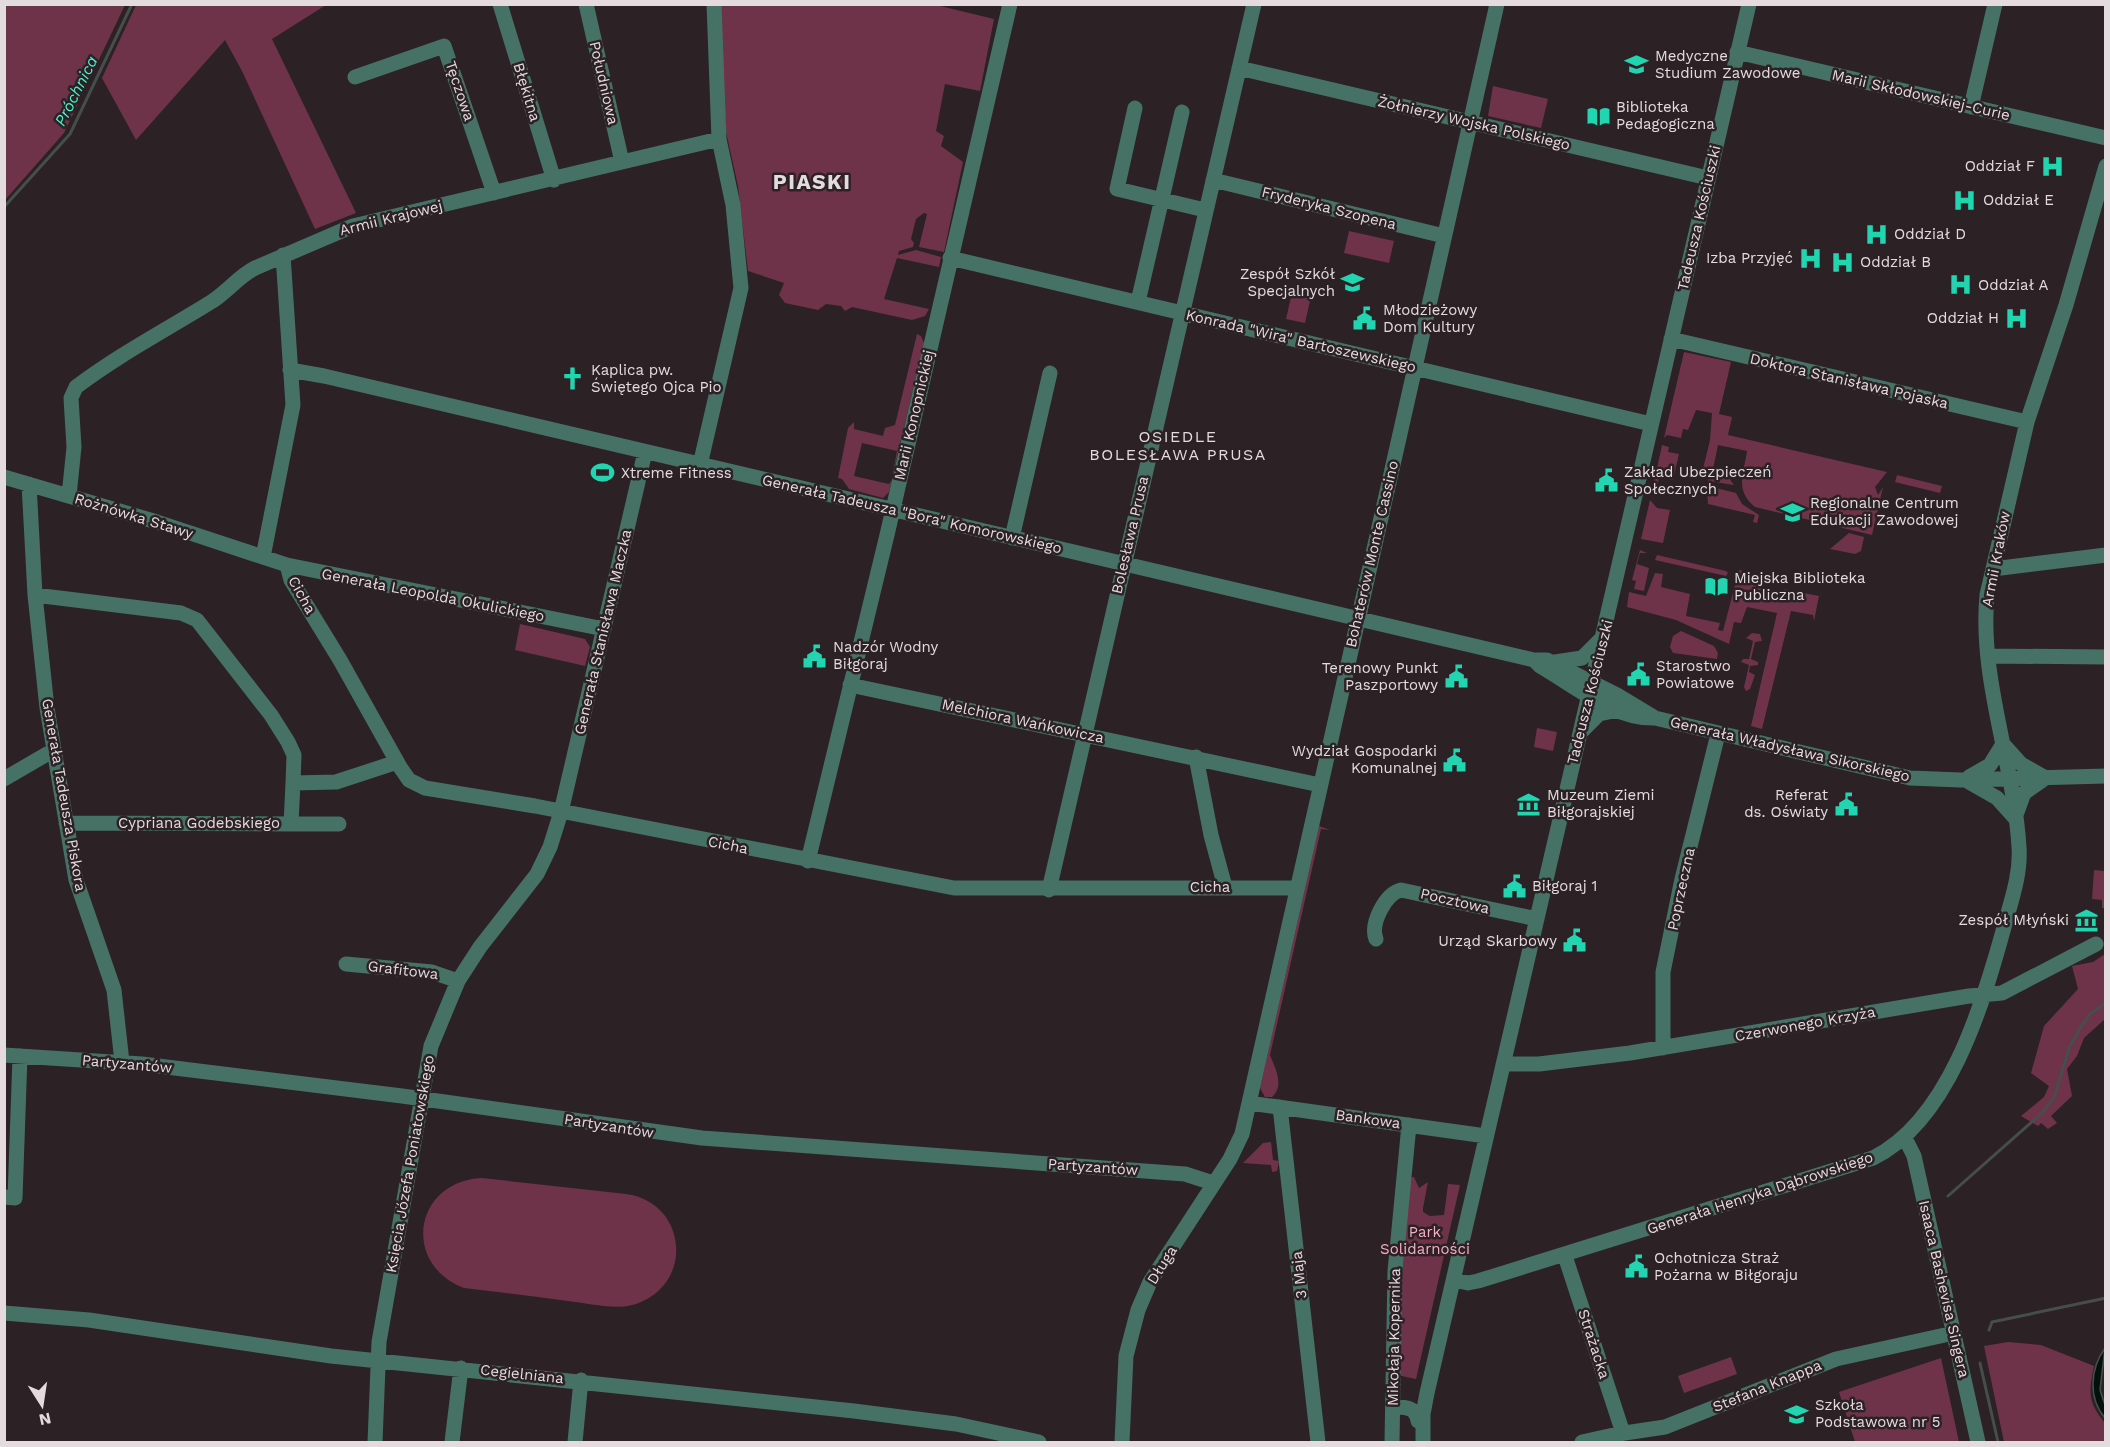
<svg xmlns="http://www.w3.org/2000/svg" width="2110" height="1447" viewBox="0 0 2110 1447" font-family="'Work Sans',sans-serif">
<rect width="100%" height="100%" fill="#2c2125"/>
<path fill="#6e3348" d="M5 4 125 5 64 133 5 200Z
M136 5H326L272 39 356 213 315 229 242 71 225 40 136 140 102 78Z
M718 5H936L994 19 980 91 945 84 936 131 944 136 941 146 963 162 944 252 919 247 927 214 924 213 916 219 911 239 914 243 913 247 899 251 898 255 916 250 941 257 939 267 897 258 884 299 929 309 925 316 912 320 852 307 845 311 841 306 826 304 818 310 785 303 779 295 784 283 748 271 738 186 726 132Z
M1493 86 1548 99 1541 128 1488 116Z
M1349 231 1394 241 1389 263 1344 253Z
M1293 288 1312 292 1305 323 1286 319Z
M917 334 921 336 924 343 892 478 897 451 862 443 854 476 889 484 892 480 889 492 883 498 849 489 842 479 838 478 848 428 854 422V429L883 436 885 428 895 425Z
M1684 352 1731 362 1719 414 1732 417 1728 435 1887 472 1875 487 1878 495 1883 487 1872 535 1755 507C1734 490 1744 473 1747 451L1718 445 1712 474 1729 478 1734 485 1708 481 1707 474 1702 473 1710 440 1712 413 1696 410 1688 430 1683 429 1681 438 1667 435 1664 438Z
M1662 445 1669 447 1668 452 1679 454 1673 480 1659 477 1656 493 1652 492Z
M1897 475 1942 486 1940 493 1895 482Z
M1716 488 1736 493 1742 504 1759 515 1757 523 1753 522 1755 515 1708 504 1707 490Z
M1650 500 1657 508 1670 510 1663 543 1641 539Z
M1849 533 1864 537 1861 551 1855 554 1830 549Z
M1640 550 1647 553H1640L1637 564 1649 568 1644 591 1634 589 1636 581 1632 580Z
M1657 555 1726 571 1728 573 1726 576 1655 560Z
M1739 570 1743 571 1741 582 1777 591 1775 598 1783 600 1784 589 1819 596 1814 621 1813 615 1791 611 1762 729 1751 726 1777 613 1747 607 1741 623 1734 622 1729 644 1676 620 1627 607 1629 592 1646 596 1655 573 1663 574 1661 587 1690 594 1686 616 1720 623 1718 630 1723 631Z
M520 624 585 639 590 647 585 666 515 650Z
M1681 631 1714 646 1718 653 1717 659 1673 653 1670 647 1673 636Z
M1752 633 1760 634 1762 641 1755 642 1751 659 1758 662V665L1750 666 1749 672 1755 675 1750 689 1746 691 1744 687 1749 665 1741 662 1743 659H1749L1753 641 1746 638Z
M1537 728 1557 732 1553 751 1534 747Z
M1319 826 1330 830 1321 829 1270 1055C1275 1068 1285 1085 1272 1097H1265L1260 1088Z
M2094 870 2105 871V908H2102V900L2092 899Z
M2105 954V1019L2084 1038 2077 1056 2067 1069 2072 1096 2051 1116 2057 1123 2048 1129 2041 1123 2038 1126 2021 1116 2044 1097 2049 1086 2031 1073 2044 1026 2078 989 2072 966 2093 962Z
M1271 1142 1273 1160 1279 1161 1277 1171 1272 1172 1271 1165 1243 1163 1263 1143Z
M1414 1177 1419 1188 1428 1182 1423 1208V1212L1430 1216 1444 1215 1448 1184 1460 1185 1416 1379 1397 1375 1408 1178Z
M482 1178 626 1194C687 1202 695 1284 636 1304 615 1311 589 1303 568 1301 533 1296 498 1292 464 1288 401 1264 414 1181 482 1178Z
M2008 1342 2041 1345 2094 1366C2089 1392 2087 1401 2105 1423V1442H2004L1984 1346Z
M1731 1357 1737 1374 1684 1393 1678 1376Z
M1941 1358 1959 1442H1855L1839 1392Z"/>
<path fill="#03110d" stroke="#464e4b" stroke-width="1.5" d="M2105 1348 2100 1390 2105 1405V1418C2088 1398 2090 1369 2105 1348Z"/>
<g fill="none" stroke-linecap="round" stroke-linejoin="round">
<path stroke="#464e4b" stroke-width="3" d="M4 207 70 134 132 4
M1948 1196 2042 1113 2054 1098 2069 1048 2079 1030 2090 1014 2106 1003
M1989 1330 1992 1322 2106 1298
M1980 1363 1998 1442"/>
<path stroke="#457265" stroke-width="15" d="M500 4 554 180
M586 4 622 162
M1737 52 2106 138
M1239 68 1708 178
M355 77 444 46 494 193
M1971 107 1995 4
M1135 108 1117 189 1205 210
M1213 180 1444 236
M950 258 1651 424
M1138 302 1182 112
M1671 339 2027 422
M290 370 324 376 1534 660H1547L1617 695 1655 718
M700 465 741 288 733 205 719 139
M4 477 157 522 287 565 604 629
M29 484 35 595 47 708 76 880 114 990 122 1062
M69 496 74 447 71 398 76 387C118 355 166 330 211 302 227 292 238 277 255 268L353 226 719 139 714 4
M1012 538 1050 373
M263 557 293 405 283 255
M287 565 291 580 340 660 400 767 409 780 425 788 535 806 954 888H1297
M1993 569 2106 555
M35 595 181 613 197 620 271 715 288 742 294 755 293 783 336 782 397 762
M1988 656 2106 657
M1534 660 1540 666C1573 685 1615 720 1655 718L1910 778 1960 780 2106 776
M1555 662 1582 658 1603 637
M850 685 1320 785
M1581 732 1599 714 1618 710
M2003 744 2021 764 2044 777
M1196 757 1211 835 1225 887
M1969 777 1990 765 2003 744
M4 779 47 754 55 753
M1969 782 1997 798 2015 818
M2016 815 2024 793 2044 779
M66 823 291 824 293 783
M291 824H339
M808 861 887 535 1010 4
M1049 890 1254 4
M1376 939C1370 924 1385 894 1401 890L1537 919
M346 964 432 972 458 981
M1663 1048V972L1682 879 1718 734
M4 1055 142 1064 402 1096 702 1138 1185 1174 1213 1183
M1503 1064H1539L1630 1053 1969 996 2002 993 2096 944
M1249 1103 1486 1136
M1280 1107 1318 1442
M1905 1138 1914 1156 1978 1442
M4 1197 15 1198 20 1056
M1565 1256 1623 1433
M1454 1280 1468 1283 1478 1281 1873 1158C1948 1121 1982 1007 2003 931 2010 904 2021 876 2019 847 2014 763 1979 679 1987 595L2027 422 2066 305 2106 166
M4 1313 89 1320 331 1356 854 1411 956 1424 1039 1442
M1393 1407C1406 1407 1416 1407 1418 1421
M375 1442 379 1342 431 1046 458 981 480 947 537 874 550 847 561 812 645 452
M452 1442 461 1368
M575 1442 581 1380
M1122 1442 1126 1356 1138 1310 1150 1282 1230 1159 1242 1134 1497 4
M1392 1442 1395 1271 1409 1125
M1423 1442V1414L1427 1393 1749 4
M1582 1442 1618 1434 1665 1427 1836 1359 1954 1333"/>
</g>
<defs>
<symbol id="university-bare" viewBox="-9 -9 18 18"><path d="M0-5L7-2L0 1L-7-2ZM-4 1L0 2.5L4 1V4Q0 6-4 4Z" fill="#20d5b0" stroke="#2c2125" stroke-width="2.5" paint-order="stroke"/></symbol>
<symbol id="library-bare" viewBox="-9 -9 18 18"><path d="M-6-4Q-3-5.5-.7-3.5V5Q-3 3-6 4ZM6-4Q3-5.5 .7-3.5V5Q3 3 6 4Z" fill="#20d5b0" stroke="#2c2125" stroke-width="2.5" paint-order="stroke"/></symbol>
<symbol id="hospital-bare" viewBox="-9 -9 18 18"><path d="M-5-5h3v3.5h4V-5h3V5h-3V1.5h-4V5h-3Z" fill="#20d5b0" stroke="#2c2125" stroke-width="2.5" paint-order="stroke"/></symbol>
<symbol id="school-bare" viewBox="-9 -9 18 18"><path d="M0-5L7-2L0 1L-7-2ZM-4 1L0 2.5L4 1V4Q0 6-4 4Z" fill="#20d5b0" stroke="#2c2125" stroke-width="2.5" paint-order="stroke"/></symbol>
<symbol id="civic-bare" viewBox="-9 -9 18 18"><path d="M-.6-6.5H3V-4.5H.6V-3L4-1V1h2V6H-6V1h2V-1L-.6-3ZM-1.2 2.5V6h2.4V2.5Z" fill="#20d5b0" stroke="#2c2125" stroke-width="2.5" paint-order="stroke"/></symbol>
<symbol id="church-bare" viewBox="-9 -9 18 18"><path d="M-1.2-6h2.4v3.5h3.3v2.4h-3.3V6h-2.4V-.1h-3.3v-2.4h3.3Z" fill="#20d5b0" stroke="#2c2125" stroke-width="2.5" paint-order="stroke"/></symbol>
<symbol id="stadium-bare" viewBox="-9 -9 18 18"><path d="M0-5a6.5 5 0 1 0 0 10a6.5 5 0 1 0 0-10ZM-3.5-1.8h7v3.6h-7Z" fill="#20d5b0" stroke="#2c2125" stroke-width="2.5" paint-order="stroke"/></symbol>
<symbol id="museum-bare" viewBox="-9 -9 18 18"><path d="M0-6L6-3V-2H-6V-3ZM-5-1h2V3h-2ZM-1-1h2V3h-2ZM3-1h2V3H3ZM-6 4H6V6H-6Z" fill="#20d5b0" stroke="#2c2125" stroke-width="2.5" paint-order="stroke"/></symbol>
</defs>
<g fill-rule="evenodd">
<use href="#university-bare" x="1620" y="48" width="33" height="33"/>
<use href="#library-bare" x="1582" y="100" width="33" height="33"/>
<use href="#hospital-bare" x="2036" y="150" width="33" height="33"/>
<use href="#hospital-bare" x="1948" y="184" width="33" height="33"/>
<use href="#hospital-bare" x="1860" y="218" width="33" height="33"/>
<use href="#hospital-bare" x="1794" y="242" width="33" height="33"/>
<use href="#hospital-bare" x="1826" y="246" width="33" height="33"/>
<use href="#school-bare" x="1336" y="266" width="33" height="33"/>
<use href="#hospital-bare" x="1944" y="268" width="33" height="33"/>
<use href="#hospital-bare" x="2000" y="302" width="33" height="33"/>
<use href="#civic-bare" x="1348" y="302" width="33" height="33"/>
<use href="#church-bare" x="556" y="362" width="33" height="33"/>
<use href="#stadium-bare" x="586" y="456" width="33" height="33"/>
<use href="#civic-bare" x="1590" y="464" width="33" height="33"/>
<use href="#school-bare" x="1776" y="496" width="33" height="33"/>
<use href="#library-bare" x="1700" y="570" width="33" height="33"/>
<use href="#civic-bare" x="798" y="640" width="33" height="33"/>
<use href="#civic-bare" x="1622" y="658" width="33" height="33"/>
<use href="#civic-bare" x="1440" y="660" width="33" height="33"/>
<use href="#civic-bare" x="1438" y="744" width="33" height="33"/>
<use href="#museum-bare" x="1512" y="788" width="33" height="33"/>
<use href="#civic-bare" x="1830" y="788" width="33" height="33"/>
<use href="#civic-bare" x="1498" y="870" width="33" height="33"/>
<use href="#museum-bare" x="2070" y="904" width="33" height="33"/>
<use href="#civic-bare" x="1558" y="924" width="33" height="33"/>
<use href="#civic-bare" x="1620" y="1250" width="33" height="33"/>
<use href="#school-bare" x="1780" y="1398" width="33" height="33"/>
</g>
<g text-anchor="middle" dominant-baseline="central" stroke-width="5" stroke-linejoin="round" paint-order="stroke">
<g font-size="15" fill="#e3dbdd" stroke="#2c2125" text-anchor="start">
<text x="1655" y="56">Medyczne<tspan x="1655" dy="17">Studium Zawodowe</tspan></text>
<text x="1616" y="107">Biblioteka<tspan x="1616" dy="17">Pedagogiczna</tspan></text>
<text x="2035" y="166" text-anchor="end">Oddział F</text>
<text x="1983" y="200">Oddział E</text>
<text x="1894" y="234">Oddział D</text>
<text x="1793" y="258" text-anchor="end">Izba Przyjęć</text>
<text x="1860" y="262">Oddział B</text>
<text x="1335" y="274" text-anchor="end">Zespół Szkół<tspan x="1335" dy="17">Specjalnych</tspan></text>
<text x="1978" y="285">Oddział A</text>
<text x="1383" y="310">Młodzieżowy<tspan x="1383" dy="17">Dom Kultury</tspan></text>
<text x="1999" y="318" text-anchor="end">Oddział H</text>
<text x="591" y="370">Kaplica pw.<tspan x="591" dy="17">Świętego Ojca Pio</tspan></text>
<text x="1624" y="472">Zakład Ubezpieczeń<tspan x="1624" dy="17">Społecznych</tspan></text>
<text x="621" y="473">Xtreme Fitness</text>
<text x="1810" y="503">Regionalne Centrum<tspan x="1810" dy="17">Edukacji Zawodowej</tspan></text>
<text x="1734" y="578">Miejska Biblioteka<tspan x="1734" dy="17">Publiczna</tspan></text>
<text x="833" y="647">Nadzór Wodny<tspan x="833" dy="17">Biłgoraj</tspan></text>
<text x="1656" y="666">Starostwo<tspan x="1656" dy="17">Powiatowe</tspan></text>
<text x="1438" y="668" text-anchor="end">Terenowy Punkt<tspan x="1438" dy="17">Paszportowy</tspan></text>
<text x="1437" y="751" text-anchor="end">Wydział Gospodarki<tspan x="1437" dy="17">Komunalnej</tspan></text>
<text x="1547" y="795">Muzeum Ziemi<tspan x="1547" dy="17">Biłgorajskiej</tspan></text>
<text x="1828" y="795" text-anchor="end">Referat<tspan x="1828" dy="17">ds. Oświaty</tspan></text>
<text x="1532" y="886">Biłgoraj 1</text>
<text x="2069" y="920" text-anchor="end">Zespół Młyński</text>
<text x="1557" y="941" text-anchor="end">Urząd Skarbowy</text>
<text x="1654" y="1258">Ochotnicza Straż<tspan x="1654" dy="17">Pożarna w Biłgoraju</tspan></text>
<text x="1815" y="1405">Szkoła<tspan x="1815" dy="17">Podstawowa nr 5</tspan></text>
</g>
<g font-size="15" fill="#e3dbdd" stroke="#2c2125">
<text transform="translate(604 83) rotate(77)">Południowa</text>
<text transform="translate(460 91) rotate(71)">Tęczowa</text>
<text transform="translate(527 92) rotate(73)">Błękitna</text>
<text transform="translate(1921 95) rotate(13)">Marii Skłodowskiej-Curie</text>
<text transform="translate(1474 123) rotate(13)">Żołnierzy Wojska Polskiego</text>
<text transform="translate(1329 208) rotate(14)">Fryderyka Szopena</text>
<text transform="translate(391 218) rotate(-14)">Armii Krajowej</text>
<text transform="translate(1699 218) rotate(-77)">Tadeusza Kościuszki</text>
<text transform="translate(1301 341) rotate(13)">Konrada "Wira" Bartoszewskiego</text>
<text transform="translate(1849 381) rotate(13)">Doktora Stanisława Pojaska</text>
<text transform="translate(914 415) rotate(-77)">Marii Konopnickiej</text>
<text transform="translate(912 514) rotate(13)">Generała Tadeusza "Bora" Komorowskiego</text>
<text transform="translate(134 516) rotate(17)">Rożnówka Stawy</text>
<text transform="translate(1130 535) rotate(-77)">Bolesława Prusa</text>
<text transform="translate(1372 554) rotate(-77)">Bohaterów Monte Cassino</text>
<text transform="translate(1996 559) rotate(-79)">Armii Kraków</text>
<text transform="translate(302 595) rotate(61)">Cicha</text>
<text transform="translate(433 595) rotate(11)">Generała Leopolda Okulickiego</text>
<text transform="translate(603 632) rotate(-77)">Generała Stanisława Maczka</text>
<text transform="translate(1590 692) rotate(-76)">Tadeusza Kościuszki</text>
<text transform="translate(1023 721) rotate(12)">Melchiora Wańkowicza</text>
<text transform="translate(1790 749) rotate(13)">Generała Władysława Sikorskiego</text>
<text transform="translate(64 795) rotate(80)">Generała Tadeusza Piskora</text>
<text x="199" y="823">Cypriana Godebskiego</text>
<text transform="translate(728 845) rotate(11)">Cicha</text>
<text x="1210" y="887">Cicha</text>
<text transform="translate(1681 889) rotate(-78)">Poprzeczna</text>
<text transform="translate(1455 901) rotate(13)">Pocztowa</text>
<text transform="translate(403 970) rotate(7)">Grafitowa</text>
<text transform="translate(1805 1024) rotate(-10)">Czerwonego Krzyża</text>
<text transform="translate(127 1064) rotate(5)">Partyzantów</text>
<text transform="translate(1368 1119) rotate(8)">Bankowa</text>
<text transform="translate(609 1126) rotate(9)">Partyzantów</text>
<text transform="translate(410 1164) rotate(-80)">Księcia Józefa Poniatowskiego</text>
<text transform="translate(1093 1167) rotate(4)">Partyzantów</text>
<text transform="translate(1760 1193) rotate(-18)">Generała Henryka Dąbrowskiego</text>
<text transform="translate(1162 1265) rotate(-58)">Długa</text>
<text transform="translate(1299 1275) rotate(-96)">3 Maja</text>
<text transform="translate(1944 1289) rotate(77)">Isaaca Bashevisa Singera</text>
<text transform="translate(1394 1337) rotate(-89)">Mikołaja Kopernika</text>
<text transform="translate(1594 1344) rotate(72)">Strażacka</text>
<text transform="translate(522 1374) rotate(6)">Cegielniana</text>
<text transform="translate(1767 1386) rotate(-22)">Stefana Knappa</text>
</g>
<g font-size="15" fill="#f7aec5" stroke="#2c2125">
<text x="1425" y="1232">Park<tspan x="1425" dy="17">Solidarności</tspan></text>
</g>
<g font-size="16" font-style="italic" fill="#4bf6cf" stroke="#2c2125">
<text transform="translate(76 91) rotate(-63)">Próchnica</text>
</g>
<g font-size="16" letter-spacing="1.5" fill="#e3dbdd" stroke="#2c2125">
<text x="1178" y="436">OSIEDLE<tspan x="1178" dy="18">BOLESŁAWA PRUSA</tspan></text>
</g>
<g font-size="21" font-weight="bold" letter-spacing="1.5" fill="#e3dbdd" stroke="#2c2125">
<text x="812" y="181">PIASKI</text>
</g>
</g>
<rect width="2110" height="1447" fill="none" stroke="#e3dbdd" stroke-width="12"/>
<g transform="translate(42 1405) rotate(168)" stroke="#2c2125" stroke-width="4.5" paint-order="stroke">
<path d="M0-4.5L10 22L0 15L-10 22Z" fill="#e3dbdd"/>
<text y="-9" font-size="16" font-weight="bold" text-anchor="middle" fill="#e3dbdd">N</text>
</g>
</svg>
